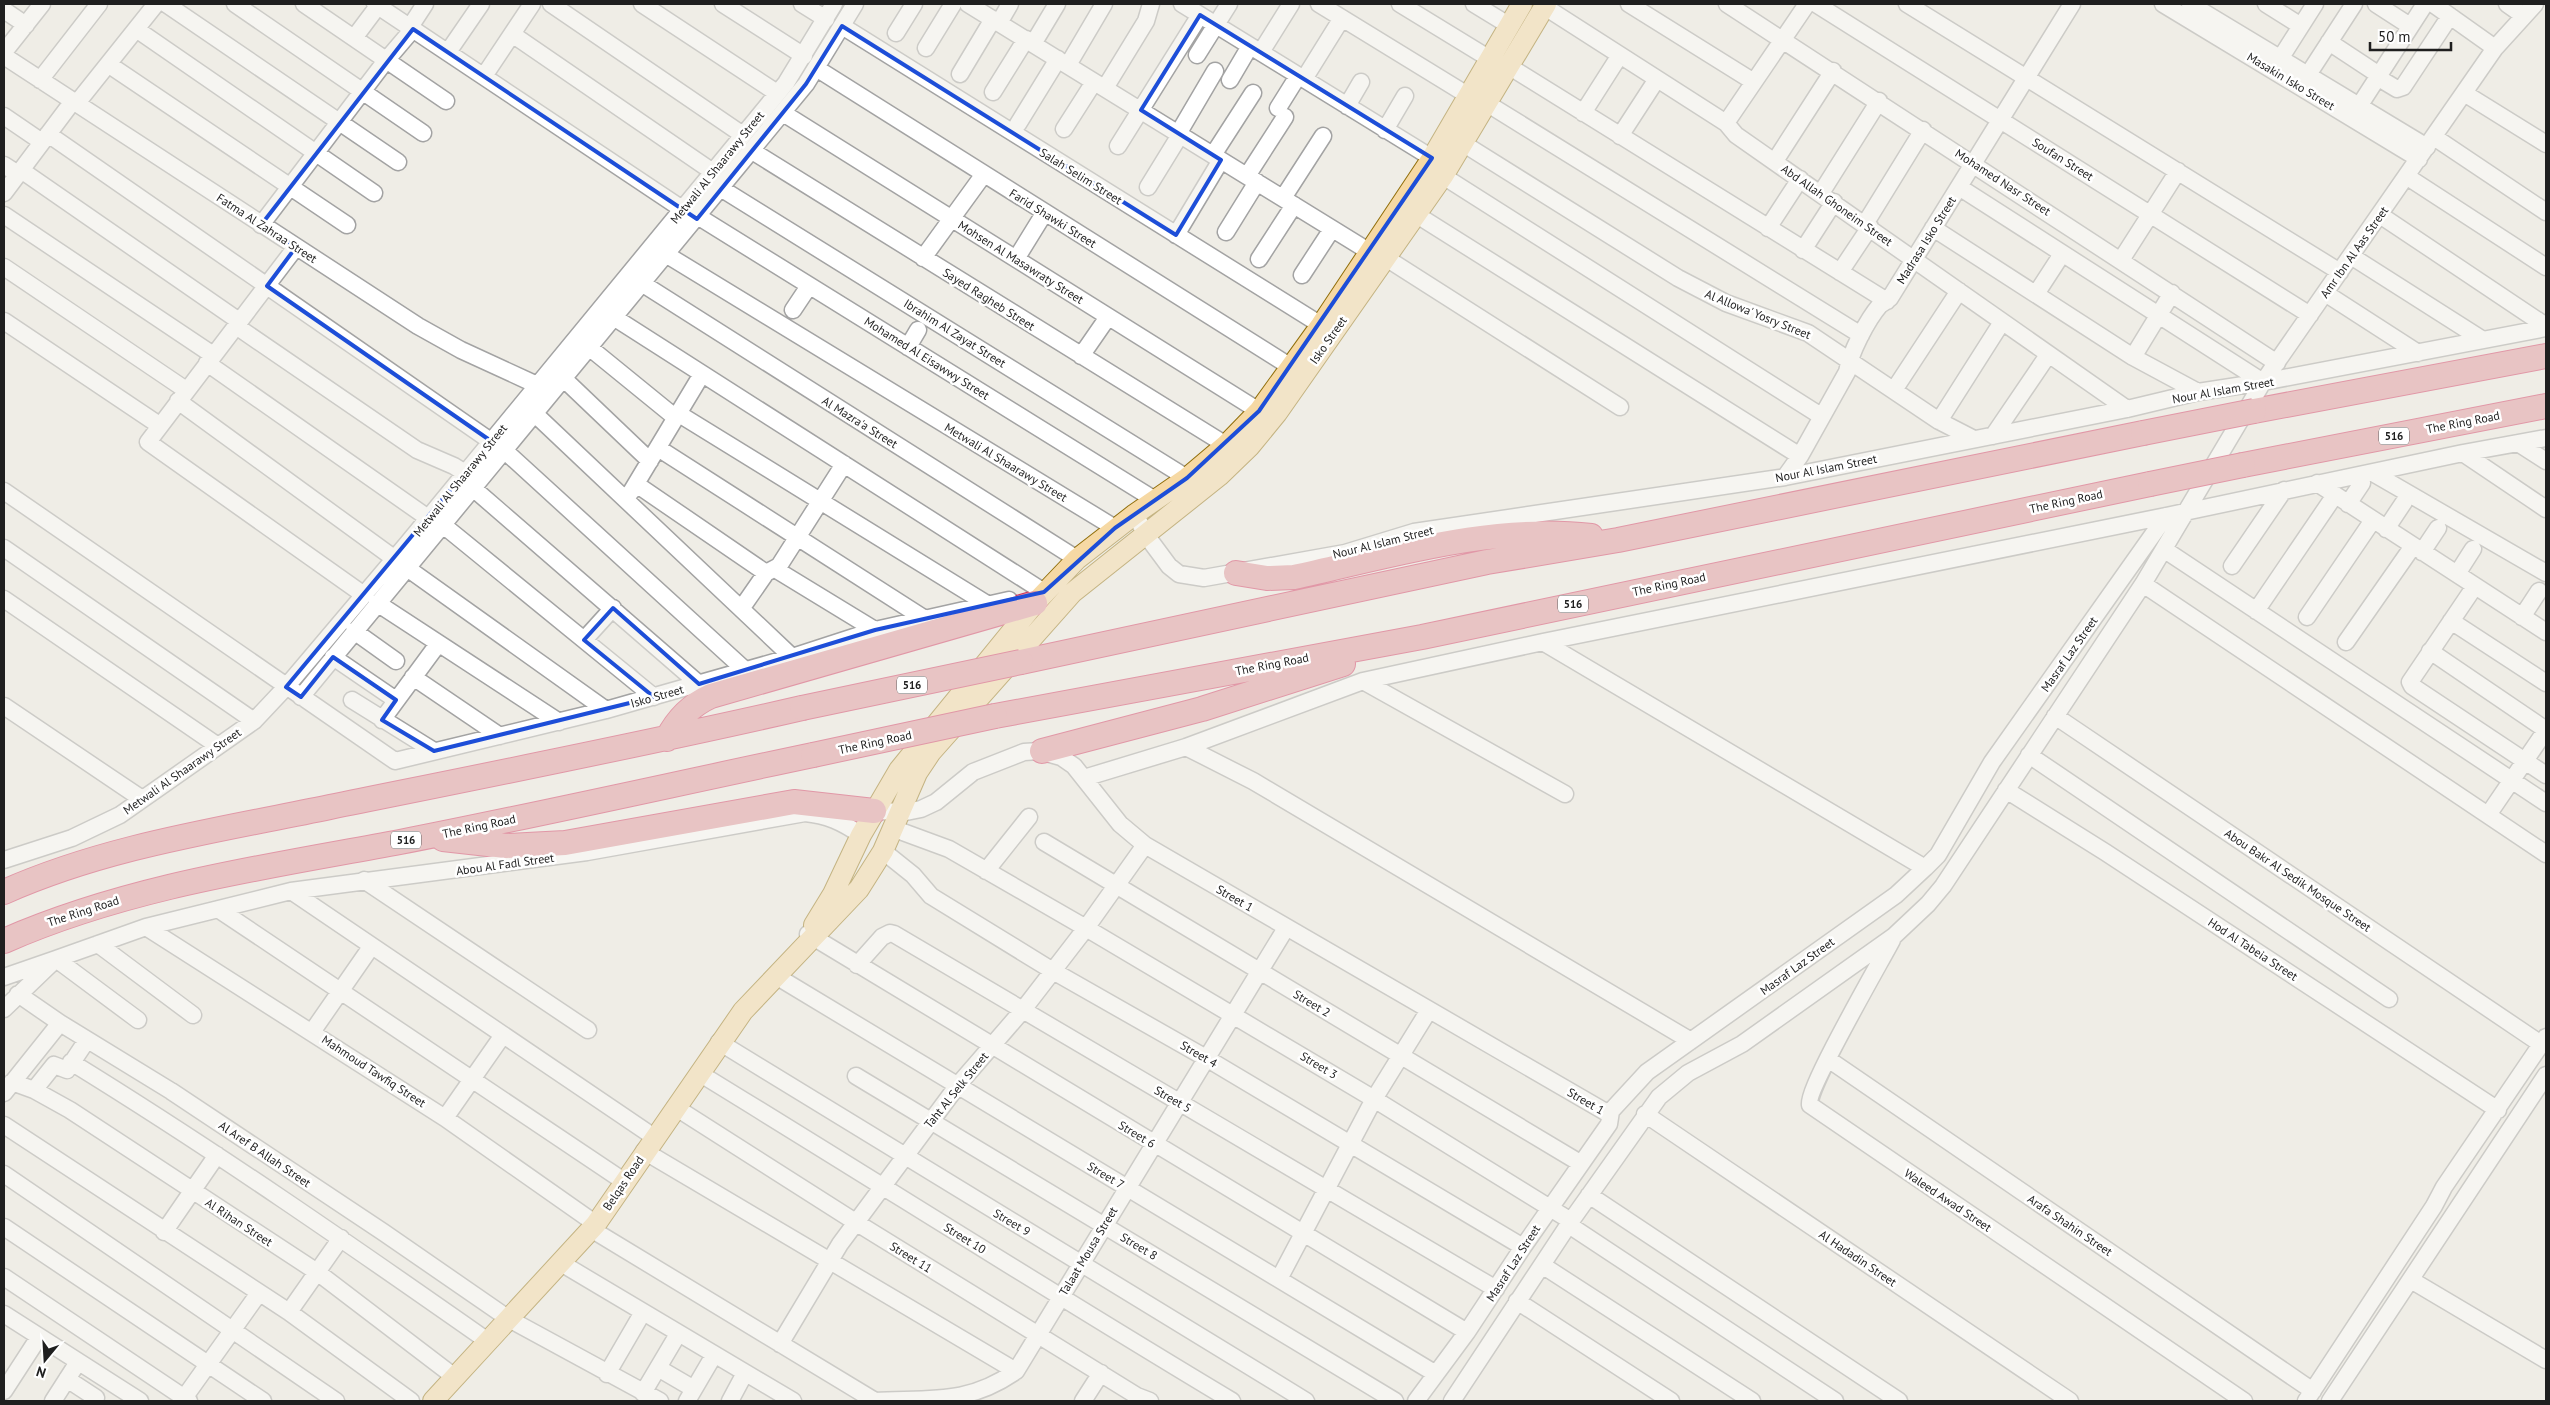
<svg xmlns="http://www.w3.org/2000/svg" width="2550" height="1405" viewBox="0 0 2550 1405" font-family="'PT Sans',sans-serif">
<rect width="100%" height="100%" fill="#efede6"/>
<g fill="none" stroke-linecap="round" stroke-linejoin="round">
<defs>
<path id="minor" d="M166 4 398 162
M235 4 423 133
M304 4 446 101
M375 4 691 215
M551 4 743 135
M642 4 777 93
M723 4 804 56
M802 4 826 19
M968 4 1370 252
M1182 4 1432 158
M1319 4 1469 96
M1400 4 1490 59
M1474 4 1510 26
M1629 4 1754 82
M1727 4 2277 363
M1816 4 2310 315
M1907 4 2340 272
M2163 4 2419 159
M2190 4 2427 147
M2266 4 2301 26
M2376 4 2410 26
M2433 4 2495 48
M2507 4 2524 16
M1545 7 1726 123 1736 135 2127 409
M4 10 26 25
M999 23 1010 4
M842 26 1321 325
M410 27 425 4
M136 29 374 193
M896 33 914 4
M512 34 713 172
M354 38 378 6
M2329 42 2379 75
M1033 44 1057 4
M926 48 953 4
M4 52 42 4
M448 52 481 4
M1261 52 1291 4
M1197 55 1229 4
M4 56 418 326 461 350 537 385
M2280 59 2315 4
M108 64 347 225
M1068 65 1104 4
M1510 67 1887 301
M816 68 1291 367
M960 74 993 19
M484 76 532 4
M2377 77 2397 89 2403 87 2450 16
M1304 79 1342 18
M40 80 99 4
M1230 80 1250 46
M2302 84 2354 4
M1105 88 1146 21 1151 4
M993 92 1026 39
M2464 93 2546 144
M77 103 156 4
M1488 104 1861 335
M1347 106 1361 82
M1278 108 1298 76
M783 113 1259 411
M1583 113 1620 55
M2354 114 2425 4
M4 116 42 142
M1726 123 1807 4
M1018 124 1058 59
M1064 129 1094 82
M1385 130 1405 96
M48 134 505 451 745 670
M1178 134 1215 71
M1620 136 1657 79
M2434 137 2546 212
M1464 144 1678 278 1726 303 1808 333 1939 421 1974 439
M1118 146 1200 15
M752 151 1226 445
M1213 155 1253 93
M1775 161 1833 71
M4 165 18 174
M21 170 239 321
M1247 176 1285 117
M1443 176 1821 416
M2406 176 2546 267
M1148 187 1180 135
M1959 187 2263 382
M722 189 1187 478
M4 193 73 101
M1821 193 1879 101
M1283 198 1323 136
M4 215 213 355
M1417 215 1800 456
M2380 215 2546 326
M699 217 1155 500
M1865 224 1923 130
M261 225 384 63 413 29
M1768 228 1800 179
M1933 228 2133 357 2198 392
M1226 232 1257 182
M1176 235 1221 160
M296 247 148 442 364 595
M1803 250 1834 202
M667 255 1115 528
M2351 256 2483 340
M923 258 984 174
M1386 258 1620 407
M1016 259 1045 212
M1259 259 1294 205
M2121 260 2178 171
M4 267 186 390
M1840 272 1870 227
M1302 275 1332 229
M643 284 1077 559
M2325 293 2418 353
M2036 294 2062 254
M793 310 809 286
M615 318 1044 592
M4 321 159 425
M236 326 417 450 454 466 465 473
M908 347 918 330
M590 348 676 418
M1081 356 1108 317
M2133 357 2172 293
M207 363 428 518
M564 379 650 461
M1894 390 1959 291
M178 401 395 559
M535 414 792 657
M679 414 987 604
M1939 421 2002 322
M1993 436 2048 355
M2518 443 2546 461
M658 448 925 619
M2463 453 2546 509
M2373 473 2546 573
M1785 477 1800 456 1847 372C1850 353 1867 320 1880 305 1884 302 1887 301 1890 298L2072 4
M2317 483 2546 632
M636 484 766 573
M474 489 699 684
M4 491 395 761 606 710 792 657 875 630 1009 600
M631 492 702 374
M2348 504 2362 483
M1135 514 1146 535 1169 566 1179 574 1204 578 1345 553 1414 532 1785 477 2127 409 2198 392 2263 382 2546 328
M443 525 654 697
M2386 529 2404 502
M4 548 254 721
M2165 550 2546 803
M2422 552 2438 528
M2232 566 2284 490
M407 568 606 710
M775 569 875 630
M2457 574 2473 549
M2143 584 2546 854
M2475 586 2410 682 2412 686 2546 775
M4 599 218 746
M377 603 559 722
M741 609 766 573 779 566 844 464
M2256 611 2335 495
M2307 617 2373 520
M2522 617 2539 591
M2451 621 2546 683
M354 631 396 661
M584 640 613 608
M1543 642 1925 868
M2346 642 2413 546
M2430 651 2546 730
M333 657 396 700
M413 677 500 736
M1363 681 1565 794
M301 697 806 84 855 4
M352 700 434 751
M4 706 142 799
M2055 716 2541 1044
M382 720 438 644
M1186 747 1253 781 1691 1041
M2029 755 2389 999
M1084 778 1186 747 1363 681 1543 642 2166 516 2463 453 2546 438
M2006 790 2105 852 2498 1110
M874 811 906 812 921 809 936 802 973 772 1024 752 1039 751 1061 757 1074 766 1120 824 1145 845 1609 1114
M2488 815 2546 730
M892 828 949 849 1086 928 1374 1099 1571 1221
M1044 842 1580 1163
M883 851 913 875 931 896 1053 971 1206 1058 1523 1247
M4 860 72 838 120 815 254 721 286 687 407 544 786 83 834 4
M986 871 1029 817
M364 880 588 1030
M291 891 654 1137
M218 909 625 1182
M146 927 445 1118 596 1224
M808 934 1467 1332
M1892 940C1881 961 1805 1092 1810 1105L2244 1401
M98 944 193 1015
M857 965 882 937 890 933 894 934 1496 1289
M776 976 1436 1374
M4 977 56 959 138 1020
M18 994 60 1023 171 1091 383 1232 509 1319 660 1401
M4 1009 56 959 146 927 291 891 587 852 805 813C827 815 842 822 861 835
M312 1032 371 947
M719 1042 1306 1401
M1828 1059 2313 1391
M71 1062C214 1150 352 1246 489 1342
M699 1073C877 1182 1053 1294 1232 1401
M856 1076 1395 1401
M12 1082 34 1090 70 1110 317 1272 456 1378
M34 1090 54 1065 67 1070 87 1040
M4 1093 60 1023
M675 1107 857 1223 1137 1396 1150 1401
M1645 1114 2070 1401
M445 1118 503 1035
M4 1125 289 1312 411 1401
M644 1151 1016 1371
M4 1174 336 1401
M1589 1195 1899 1401
M1569 1225 1835 1401
M4 1227 263 1401
M591 1229 875 1401
M164 1232 217 1155
M561 1263 793 1401
M1542 1265 1752 1401
M4 1277 189 1401
M1279 1279 1374 1099 1429 1010
M2411 1280 2546 1360
M1517 1301 1671 1401
M289 1312 341 1238
M4 1314 140 1401
M780 1344 840 1244 958 1085 1022 1011 1086 928 1145 845
M658 1368 694 1389
M607 1374 643 1312
M67 1379 96 1398
M4 1391 39 1337
M643 1393 678 1334
M184 1398 259 1293
M53 1401 78 1362
M687 1401 714 1355
M730 1401 745 1373
M874 1401C930 1398 968 1405 1016 1371L1286 928
M1083 1401 1101 1373
M1416 1401 1467 1332 1523 1247 1609 1124 1611 1111 1647 1072 1896 895 1925 868 1938 855 1992 762 2166 516
M1452 1401 1571 1221 1659 1097 1688 1073 1742 1044 1894 936 1928 904 1943 886 2143 584 2263 382 2495 48 2535 4
M2306 1401 2434 1206 2444 1187 2546 1037
M2330 1401 2546 1075"/>
<path id="major" d="M814 925 833 894 861 835 899 770 1035 603 1077 559 1135 514 1187 478 1226 445 1259 411 1321 325 1432 158 1522 4
M433 1401 596 1224 743 1011 859 889 883 851 917 773 931 752 1072 593 1219 476 1250 446 1277 413 1443 176 1546 4"/>
<path id="highway" d="M2254 411 2546 356
M2243 465 2546 406
M1236 573 1267 578 1294 577C1390 556 1492 524 1591 536
M1021 662 1487 562 1618 540 2143 433
M995 716 1422 637 2150 484
M667 739C677 719 691 705 711 696L1035 603
M1042 751 1202 709 1343 664
M443 839 506 846 565 843 794 802 874 811
M4 892C107 846 220 830 330 807 488 775 646 744 802 708
M4 941C129 886 266 867 400 842 538 815 675 784 813 755"/>
</defs>
<use href="#minor" stroke="#a3a3a3" stroke-width="19"/>
<use href="#major" stroke="#906e0a" stroke-width="22"/>
<use href="#highway" stroke="#d0305b" stroke-width="26"/>
<use href="#minor" stroke="#fff" stroke-width="16"/>
<use href="#major" stroke="#f6d9a4" stroke-width="20"/>
<use href="#highway" stroke="#e1929b" stroke-width="24"/>
<defs>
<path id="highway-bridge" d="M2143 433 2254 411
M2150 484 2243 465
M802 708 1021 662
M813 755 995 716"/>
</defs>
<use href="#highway-bridge" stroke="#d0305b" stroke-width="26" stroke-linecap="butt"/>
<use href="#highway-bridge" stroke="#e1929b" stroke-width="24"/>
</g>
<path d="M0 0H2550V1405H0ZM1200 15 1432 158 1259 411 1187 478 1115 528 1044 592 875 630 699 684 613 608 584 640 654 697 434 751 382 720 396 700 333 657 301 697 286 687 491 441 267 286 296 247 261 225 413 29 697 219 806 84 842 26 1176 235 1221 160 1141 110Z" fill="#efede6" fill-opacity=".55" fill-rule="evenodd"/>
<path fill="none" stroke="#1d4ed8" stroke-width="4" stroke-linejoin="round" d="M1200 15 1432 158 1259 411 1187 478 1115 528 1044 592 875 630 699 684 613 608 584 640 654 697 434 751 382 720 396 700 333 657 301 697 286 687 491 441 267 286 296 247 261 225 413 29 697 219 806 84 842 26 1176 235 1221 160 1141 110Z"/>
<g text-anchor="middle" dominant-baseline="central" stroke-width="5" stroke-linejoin="round" paint-order="stroke">
<g fill="#fff" stroke="#626262" stroke-width="1">
<rect x="2379" y="427.5" width="30" height="17" rx="4"/>
<rect x="1558" y="595.5" width="30" height="17" rx="4"/>
<rect x="897" y="676.5" width="30" height="17" rx="4"/>
<rect x="391" y="831.5" width="30" height="17" rx="4"/>
</g>
<g font-size="11" font-weight="bold" fill="#1f1f1f">
<text x="2394" y="436">516</text>
<text x="1573" y="604">516</text>
<text x="912" y="685">516</text>
<text x="406" y="840">516</text>
</g>
<g font-size="12" fill="#1f1f1f" stroke="#fff">
<text transform="translate(2291 81) rotate(31)">Masakin Isko Street</text>
<text transform="translate(2063 159) rotate(32)">Soufan Street</text>
<text transform="translate(717 167) rotate(-51)">Metwali Al Shaarawy Street</text>
<text transform="translate(1081 176) rotate(32)">Salah Selim Street</text>
<text transform="translate(2003 182) rotate(33)">Mohamed Nasr Street</text>
<text transform="translate(1837 205) rotate(35)">Abd Allah Ghoneim Street</text>
<text transform="translate(1053 218) rotate(32)">Farid Shawki Street</text>
<text transform="translate(267 228) rotate(33)">Fatma Al Zahraa Street</text>
<text transform="translate(1926 240) rotate(-58)">Madrasa Isko Street</text>
<text transform="translate(2354 252) rotate(-55)">Amr Ibn Al Aas Street</text>
<text transform="translate(1021 262) rotate(32)">Mohsen Al Masawraty Street</text>
<text transform="translate(989 299) rotate(32)">Sayed Ragheb Street</text>
<text transform="translate(1758 314) rotate(22)">Al Allowa' Yosry Street</text>
<text transform="translate(955 333) rotate(32)">Ibrahim Al Zayat Street</text>
<text transform="translate(1328 340) rotate(-55)">Isko Street</text>
<text transform="translate(927 358) rotate(32)">Mohamed Al Eisawwy Street</text>
<text transform="translate(2223 390) rotate(-10)">Nour Al Islam Street</text>
<text transform="translate(860 422) rotate(32)">Al Mazra'a Street</text>
<text transform="translate(2463 422) rotate(-11)">The Ring Road</text>
<text transform="translate(1006 462) rotate(31)">Metwali Al Shaarawy Street</text>
<text transform="translate(1826 468) rotate(-11)">Nour Al Islam Street</text>
<text transform="translate(460 480) rotate(-51)">Metwali Al Shaarawy Street</text>
<text transform="translate(2066 501) rotate(-12)">The Ring Road</text>
<text transform="translate(1383 542) rotate(-14)">Nour Al Islam Street</text>
<text transform="translate(1669 584) rotate(-12)">The Ring Road</text>
<text transform="translate(2069 654) rotate(-55)">Masraf Laz Street</text>
<text transform="translate(1272 664) rotate(-11)">The Ring Road</text>
<text transform="translate(657 696) rotate(-16)">Isko Street</text>
<text transform="translate(875 742) rotate(-12)">The Ring Road</text>
<text transform="translate(182 771) rotate(-35)">Metwali Al Shaarawy Street</text>
<text transform="translate(479 826) rotate(-12)">The Ring Road</text>
<text transform="translate(505 864) rotate(-8)">Abou Al Fadl Street</text>
<text transform="translate(2298 880) rotate(34)">Abou Bakr Al Sedik Mosque Street</text>
<text transform="translate(1235 898) rotate(30)">Street 1</text>
<text transform="translate(83 911) rotate(-18)">The Ring Road</text>
<text transform="translate(2253 949) rotate(33)">Hod Al Tabeia Street</text>
<text transform="translate(1797 966) rotate(-36)">Masraf Laz Street</text>
<text transform="translate(1312 1003) rotate(31)">Street 2</text>
<text transform="translate(1199 1054) rotate(30)">Street 4</text>
<text transform="translate(1319 1065) rotate(31)">Street 3</text>
<text transform="translate(374 1071) rotate(33)">Mahmoud Tawfiq Street</text>
<text transform="translate(956 1090) rotate(-51)">Taht Al Selk Street</text>
<text transform="translate(1173 1099) rotate(30)">Street 5</text>
<text transform="translate(1586 1101) rotate(30)">Street 1</text>
<text transform="translate(1137 1134) rotate(31)">Street 6</text>
<text transform="translate(265 1154) rotate(34)">Al Aref B Allah Street</text>
<text transform="translate(1106 1175) rotate(31)">Street 7</text>
<text transform="translate(623 1183) rotate(-56)">Belqas Road</text>
<text transform="translate(1948 1200) rotate(34)">Waleed Awad Street</text>
<text transform="translate(239 1222) rotate(33)">Al Rihan Street</text>
<text transform="translate(1012 1222) rotate(31)">Street 9</text>
<text transform="translate(2070 1225) rotate(34)">Arafa Shahin Street</text>
<text transform="translate(965 1238) rotate(32)">Street 10</text>
<text transform="translate(1139 1246) rotate(31)">Street 8</text>
<text transform="translate(1088 1251) rotate(-59)">Talaat Mousa Street</text>
<text transform="translate(911 1257) rotate(32)">Street 11</text>
<text transform="translate(1858 1258) rotate(34)">Al Hadadin Street</text>
<text transform="translate(1513 1263) rotate(-57)">Masraf Laz Street</text>
</g>
</g>
<rect width="2550" height="1405" fill="none" stroke="#1f1f1f" stroke-width="10"/>
<g transform="translate(45 1360) rotate(198)" stroke="#ffffff" stroke-width="4" paint-order="stroke">
<path d="M0-4L9 19L0 12L-9 19Z" fill="#1f1f1f"/>
<text y="-8" font-size="14" font-weight="bold" text-anchor="middle" fill="#1f1f1f">N</text>
</g>
<path d="M2370 42v8h81v-8" fill="none" stroke="#1f1f1f" stroke-width="2.5"/>
<text x="2378" y="42" font-size="15" fill="#1f1f1f" stroke="#ffffff" stroke-width="4" paint-order="stroke">50 m</text>
</svg>
